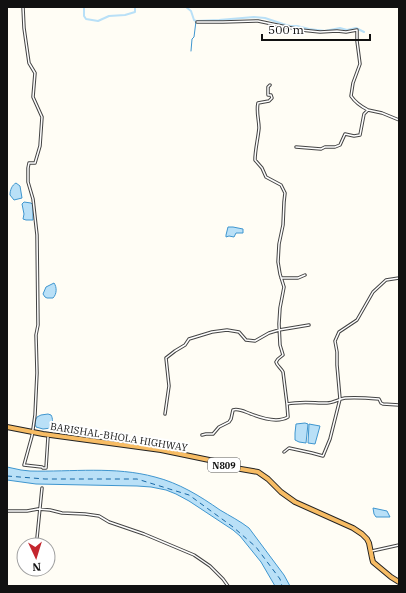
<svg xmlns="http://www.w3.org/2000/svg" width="406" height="593" viewBox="0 0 406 593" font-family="'IBM Plex Serif',serif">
<rect width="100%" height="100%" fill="#fffdf5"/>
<path fill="#b9e0f7" stroke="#3f96cf" d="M16 183 20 186 22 198 14 200 10 195C10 190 12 185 16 183Z
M24 202 31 203 33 205V220H26L23 219 24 214 22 204Z
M228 227H233L243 229V233H236L234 237 229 236 226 237V235Z
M54 283C57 287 57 294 53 298H47L45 297 43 294 46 287Z
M48 414 51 415C53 418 53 424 51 428L43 429 36 427C35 424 35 420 37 417L41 415Z
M305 423 308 424 306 443 299 442 295 440V433L296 424Z
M309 424 320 426 315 444 308 443Z
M7 467 21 470 30 471C72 472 115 466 155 477 179 483 200 496 220 510 230 516 240 521 249 528L284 575 290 586H275L261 562 240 536 233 530 189 501 176 494 166 490 151 487 137 486 36 484 7 480Z
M373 508 387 511 390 517H376L374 514Z"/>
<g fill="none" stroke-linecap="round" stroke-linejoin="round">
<path stroke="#3f96cf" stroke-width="1" d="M191 51 192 39 194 37 196 21"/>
<path stroke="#b9e0f7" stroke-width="2" d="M84 7V16L86 19 98 21 109 16 125 15 135 12V7
M186 7 191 11 194 20 196 21 219 20 254 17 265 18 283 24 290 26H297L309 29 325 31 340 28 347 30 356 28 364 32"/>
<path stroke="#1768a6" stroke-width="1" stroke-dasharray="5 4" stroke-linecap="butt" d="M7 476 45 479H137L189 495 233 527 256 547 280 579 282 586"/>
<defs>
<path id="minor" d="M23 7 24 28 29 63 35 73 33 97 42 117 40 146 35 163H29L28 168V182L33 199 37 235 38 325 36 335 37 373 35 415 32 436 24 465 42 467 43 468H46L48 437
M197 22H223L258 21 301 30 320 32 337 31 346 32 357 30V41L360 64 353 83 351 96C355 102 362 107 368 110
M270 85 268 87V95H271L272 98 269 101 258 103C256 112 259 120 259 128 258 139 255 150 255 160L262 168 266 177 281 185 285 193 284 202 283 225 279 244 278 262 280 274 284 287 280 308 279 324 280 345 283 355 278 359 276 362C277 366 281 368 283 372L287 404
M296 147 321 149 325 147H335L340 145 345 134 354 136 360 135 364 114 368 110 382 113 399 120
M281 278H298L305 275
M165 414 169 386 166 358 175 351 185 345 189 339 212 332 227 330 239 332 246 340 255 341 269 333 279 330 309 325
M202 435 206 434H213L219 427 229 422 231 419 233 410C239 408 245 412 251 414 261 418 278 423 288 417L287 404C300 401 313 403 327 403 333 403 339 399 345 398 356 397 368 398 379 399L381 403 383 404 399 405
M284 452 289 448 312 453 323 456 330 439 340 399 337 365V352L335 341 339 332 357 320 373 292 386 280 399 278
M7 511H27L38 509 50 510 62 513 85 514 99 516 109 522 144 534 194 555 210 566 223 579 228 586
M37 538 42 488
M372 551 399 545"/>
<path id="trunk" d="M7 427 43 434 161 450 214 461 235 468 258 472 268 479 281 492 295 502 353 528 362 534 367 539 369 543 372 558 373 562 391 577 399 582"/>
</defs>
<use href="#minor" stroke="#444" stroke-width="3.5"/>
<use href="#trunk" stroke="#222" stroke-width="6"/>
<use href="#minor" stroke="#fff" stroke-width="1.5"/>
<use href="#trunk" stroke="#f7bc64" stroke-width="4"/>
</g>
<g text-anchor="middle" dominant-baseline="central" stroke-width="4" stroke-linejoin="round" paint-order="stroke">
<rect fill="#fff" stroke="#585858" stroke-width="1" x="208" y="458" width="32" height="14" rx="3"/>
<g font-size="9" font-weight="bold" fill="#111">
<text x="224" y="465">N809</text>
</g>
<g font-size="10" fill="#111" stroke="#fff">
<text transform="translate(119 437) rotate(9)">BARISHAL-BHOLA HIGHWAY</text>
</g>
</g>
<rect width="406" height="593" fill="none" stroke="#111111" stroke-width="16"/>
<g transform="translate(36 557) rotate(176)"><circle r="19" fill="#ffffff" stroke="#a0a0a0"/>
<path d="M0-3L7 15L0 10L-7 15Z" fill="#c4262e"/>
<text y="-6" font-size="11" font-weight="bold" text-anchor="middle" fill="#111111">N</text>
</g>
<path d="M262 34v6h108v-6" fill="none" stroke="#111111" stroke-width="2"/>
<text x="268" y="34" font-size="12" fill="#111111" stroke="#ffffff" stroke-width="3" paint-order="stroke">500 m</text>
</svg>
